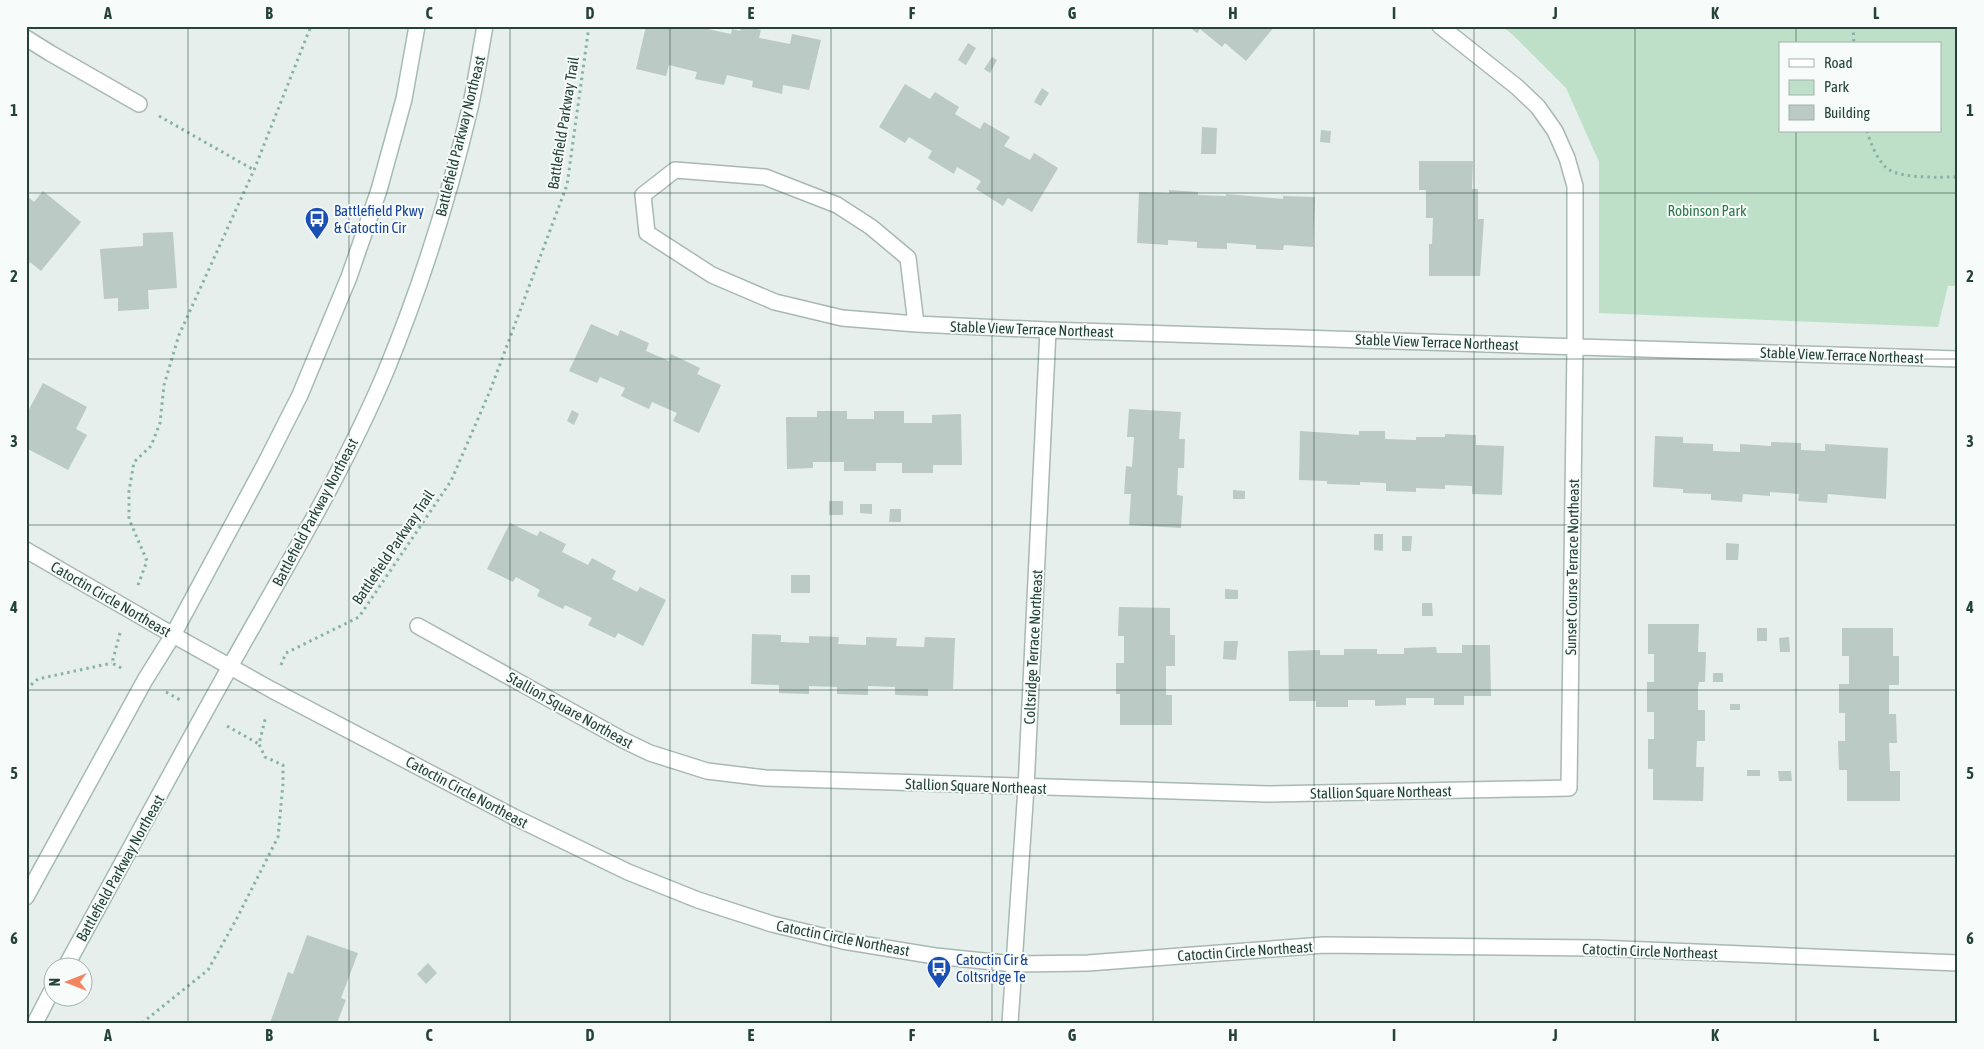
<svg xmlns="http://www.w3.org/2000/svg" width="1984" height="1049" viewBox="0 0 1984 1049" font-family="'Asap Condensed',sans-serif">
<rect width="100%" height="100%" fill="#e6efeb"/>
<path fill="#bfe0c8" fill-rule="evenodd" d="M1501 26H1958V286H1948L1938 327 1599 313V162L1566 88 1512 34ZM1780 44H1940V131H1780Z"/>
<path fill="#bbcac4" d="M646 26H703V28L731 34 732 29 740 31 742 26 761 30 759 38 790 44 792 34 821 40 809 90 783 85 782 94 752 87 753 81 727 75 724 85 695 79 697 72 669 65 666 76 636 69Z
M1188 26H1275L1246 61 1225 43 1222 47 1200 29 1197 33Z
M968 43 976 48 966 65 958 60Z
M992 57 997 60 990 73 984 69Z
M905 84 930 99 935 92 959 107 955 114 980 129 984 122 1010 137 1004 146 1030 160 1034 153 1058 168 1032 212 1008 198 1003 206 976 189 981 181 957 167 954 174 928 158 932 151 909 137 905 143 879 127Z
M1042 88 1049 93 1041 106 1034 102Z
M1202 127 1217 128 1216 154H1201Z
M1321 130 1331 131 1330 143 1320 142Z
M1419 161H1473L1472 189H1478V219H1484L1480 276H1429V244H1432L1433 218H1426V190H1419Z
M1169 190 1198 192V195L1226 196V194L1283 199V196L1315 197 1313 247 1284 245 1283 250 1256 249V245L1227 243V249L1197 248V242L1168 240V245L1137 243 1139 192 1169 193Z
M43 191 81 222 41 271 30 262 29 264 26 262V195L34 202Z
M173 232 177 288 148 290 149 309 118 311V298L104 299 100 249 143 246V233Z
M591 324 618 336 620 330 649 343 646 351 669 361 671 354 700 368 697 374 721 385 699 433 673 421 677 413 652 402 649 409 621 396 625 388 600 377 597 383 569 371Z
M43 383 87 407 76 429 87 435 68 470 26 448V415Z
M1129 409 1181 412 1179 439H1185L1184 468H1178L1177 495 1183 496 1181 528 1129 525 1131 494H1124L1126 466 1132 467 1134 437H1127Z
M572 410 579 414 574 425 567 421Z
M817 411H847V419H874V411H904V423H932V415L961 414 962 465H933V473H902V463H876V471H844V462H813V468L787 469 786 417H817Z
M1300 431 1359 435V431H1385V439L1416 440V437H1445V434L1476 435V445L1504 446 1502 495 1472 494V486L1445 485V489L1416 488V492L1386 491V483L1360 482V485L1327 484V481L1299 480Z
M1655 436 1683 437V443L1713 444V451L1740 452V444L1771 446V442L1801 443V450L1825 451V444L1888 448 1886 499 1828 494 1827 503 1798 501 1799 494 1770 492V496L1743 494 1742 502 1711 500V494L1683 493V489L1653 487Z
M1233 490 1245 491V499H1233Z
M829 501H843V515H829Z
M860 504H872V514L860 513Z
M890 509H901V522H889Z
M510 523 537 536 540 531 566 544 562 552 588 565 592 558 616 571 612 579 637 592 640 587 666 600 643 646 618 633 615 638 588 625 592 618 565 605 563 609 537 596 540 590 516 577 513 582 487 569Z
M1374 534H1383V551L1374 550Z
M1402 536H1412L1411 551H1402Z
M1726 543 1739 544 1738 560H1726Z
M791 575H810V593H791Z
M1225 589 1238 590V599H1225Z
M1422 603H1432L1433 616H1422Z
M1119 607 1170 608V635H1175V666H1166V695H1172V725H1120V694H1116V663H1124V636H1118Z
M1648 624H1699L1698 652H1706L1705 682H1699L1698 688V710H1705V741H1697L1696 767H1704L1703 801 1653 800V769H1648V739H1654V712H1647V682H1654V654H1648Z
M1757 628H1767V641H1757Z
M1842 628H1893V656H1899V685H1889V714H1896L1897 743H1889L1890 771H1900V801H1847V770H1839L1838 741H1845V713H1839V684H1849V656H1842Z
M752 634 781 635V642L809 643V636L839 637 838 644 866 645V637L897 638 896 646 924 647 925 637 955 638 953 689H928V696L895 695V687L868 686V695L837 694V687L809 686V694L779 693V685L751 684Z
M1789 637 1790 652H1780L1779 638Z
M1224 641H1238L1236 660 1223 659Z
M1462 645H1490L1491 696H1464V705H1434V698H1406V705L1375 706V700H1348V707H1316V701H1289L1288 651 1320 650V655H1344V649H1377V654H1404V648L1436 647 1437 653H1462Z
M1713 673H1723V682H1713Z
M1730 704H1740V710H1730Z
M1747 770H1760V776H1747Z
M1778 771H1791L1792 781H1779Z
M307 935 358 953 341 998 346 1000 337 1023H270L288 972 293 974Z
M428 963 437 973 426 984 417 974Z"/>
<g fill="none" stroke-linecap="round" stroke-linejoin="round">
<defs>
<path id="service" d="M1010 1023 1014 964"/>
<path id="minor" d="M26 38 50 53 139 104
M675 170 765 177 837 205 871 227 908 258 916 324 842 318 775 302 712 275 647 233 643 195Z
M916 324 1048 330 1958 359
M26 550 173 635
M418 626 623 740 650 753 707 771 765 778 1268 794 1569 788 1575 347V186L1567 158 1555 131 1538 107 1517 87 1440 26
M1014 964 1026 788 1048 330"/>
<path id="tertiary" d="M173 635 272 690 514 817 628 872 698 900 772 924 843 941 935 956 1014 964 1088 963 1324 945 1597 948 1958 963"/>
<path id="secondary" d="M26 897 145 680 173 635 265 464 300 395 349 277 379 190 404 99 417 26
M66 966C121 866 175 765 231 665 285 568 343 473 386 371 421 286 449 197 470 108 476 81 480 53 485 26
M35 1023 52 990"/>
</defs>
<use href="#service" stroke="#a8b8b2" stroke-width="18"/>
<use href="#minor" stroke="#a8b8b2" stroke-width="18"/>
<use href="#tertiary" stroke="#a8b8b2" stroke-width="18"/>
<use href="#secondary" stroke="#a4bbb3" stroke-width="18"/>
<path stroke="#86b3a5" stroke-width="3" stroke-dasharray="2.5 4" stroke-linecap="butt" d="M1853 26 1854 44
M159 116 254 170
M1867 131C1870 142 1878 162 1888 169 1902 179 1941 177 1958 177
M138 585 147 561 129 519V491L134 462 151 446 160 423 164 385 179 335 254 170 311 26
M120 633 112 663 123 669
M281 665 286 653 359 617 451 481 490 391 567 185 589 26
M26 689 38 679 112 663
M166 692 182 701
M227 726 259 744
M142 1023 208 970 236 920 278 837 283 784V765L265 757 259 744 266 716"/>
<use href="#service" stroke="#fff" stroke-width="15"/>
<use href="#minor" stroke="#fff" stroke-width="15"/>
<use href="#tertiary" stroke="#fff" stroke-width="15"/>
<use href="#secondary" stroke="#fff" stroke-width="15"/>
</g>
<path fill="none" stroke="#24423a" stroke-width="1" stroke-opacity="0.55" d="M188 26V1023M349 26V1023M510 26V1023M670 26V1023M831 26V1023M992 26V1023M1153 26V1023M1314 26V1023M1474 26V1023M1635 26V1023M1796 26V44M1796 131V1023M26 193H1958M26 359H1958M26 525H1958M26 690H1958M26 856H1958"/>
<defs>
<symbol id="bus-pin" viewBox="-11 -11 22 30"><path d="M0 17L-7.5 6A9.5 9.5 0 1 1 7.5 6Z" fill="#1a4fb4" stroke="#f7fbf9"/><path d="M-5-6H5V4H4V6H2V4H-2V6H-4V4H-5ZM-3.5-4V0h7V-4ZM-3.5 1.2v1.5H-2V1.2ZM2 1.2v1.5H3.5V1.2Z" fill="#fff"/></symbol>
</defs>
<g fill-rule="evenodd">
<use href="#bus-pin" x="303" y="205" width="28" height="38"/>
<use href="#bus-pin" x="925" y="954" width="28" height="38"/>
</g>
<g text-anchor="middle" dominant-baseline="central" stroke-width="4" stroke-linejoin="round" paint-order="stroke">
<g font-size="15" fill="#24423a" stroke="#f7fbf9">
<text transform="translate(563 123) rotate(-81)">Battlefield Parkway Trail</text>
<text transform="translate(460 136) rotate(-76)">Battlefield Parkway Northeast</text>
<text transform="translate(1032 329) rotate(2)">Stable View Terrace Northeast</text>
<text transform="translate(1437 342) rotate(2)">Stable View Terrace Northeast</text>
<text transform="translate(1842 355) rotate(2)">Stable View Terrace Northeast</text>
<text transform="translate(315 512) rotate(-62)">Battlefield Parkway Northeast</text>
<text transform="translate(393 547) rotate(-56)">Battlefield Parkway Trail</text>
<text transform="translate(1572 567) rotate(-89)">Sunset Course Terrace Northeast</text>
<text transform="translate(111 599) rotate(30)">Catoctin Circle Northeast</text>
<text transform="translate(1033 647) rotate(-87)">Coltsridge Terrace Northeast</text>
<text transform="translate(570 710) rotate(29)">Stallion Square Northeast</text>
<text transform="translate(976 786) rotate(2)">Stallion Square Northeast</text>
<text transform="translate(467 792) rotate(28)">Catoctin Circle Northeast</text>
<text transform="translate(1381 792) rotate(-1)">Stallion Square Northeast</text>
<text transform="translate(120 868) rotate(-61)">Battlefield Parkway Northeast</text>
<text transform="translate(843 938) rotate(11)">Catoctin Circle Northeast</text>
<text transform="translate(1245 951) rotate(-4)">Catoctin Circle Northeast</text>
<text transform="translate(1650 951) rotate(2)">Catoctin Circle Northeast</text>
</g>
<g font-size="15" fill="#164399" stroke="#f7fbf9" text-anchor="start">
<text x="334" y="210">Battlefield Pkwy<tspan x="334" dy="17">&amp; Catoctin Cir</tspan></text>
<text x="956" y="959">Catoctin Cir &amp;<tspan x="956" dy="17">Coltsridge Te</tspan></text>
</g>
<g font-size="15" fill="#2d7a4b" stroke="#f7fbf9">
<text x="1707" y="210">Robinson Park</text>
</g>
</g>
<rect width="1984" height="1049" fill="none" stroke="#f7fbf9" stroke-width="55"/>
<rect x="1779" y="42" width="162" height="90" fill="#f7fbf9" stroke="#a3b1ad"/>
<rect x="1789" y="59" width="25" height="8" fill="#ffffff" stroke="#a3b1ad"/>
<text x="1824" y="68" font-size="15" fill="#24423a">Road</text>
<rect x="1789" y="80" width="25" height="15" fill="#bfe0c8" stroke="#a3b1ad"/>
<text x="1824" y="92" font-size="15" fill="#24423a">Park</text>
<rect x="1789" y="105" width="25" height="15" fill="#bbcac4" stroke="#a3b1ad"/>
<text x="1824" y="118" font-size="15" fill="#24423a">Building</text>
<g transform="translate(68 982) rotate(270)"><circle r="24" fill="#f7fbf9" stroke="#a3b1ad"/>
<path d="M0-4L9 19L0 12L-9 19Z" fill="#f4845f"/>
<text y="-8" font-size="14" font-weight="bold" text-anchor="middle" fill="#24423a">N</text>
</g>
<rect x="28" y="28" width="1928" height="994" fill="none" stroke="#24423a" stroke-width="2"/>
<g font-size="16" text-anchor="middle" font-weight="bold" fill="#24423a">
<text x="108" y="19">A</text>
<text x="269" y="19">B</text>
<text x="429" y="19">C</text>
<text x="590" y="19">D</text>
<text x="751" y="19">E</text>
<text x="912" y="19">F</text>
<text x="1072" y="19">G</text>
<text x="1233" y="19">H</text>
<text x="1394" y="19">I</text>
<text x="1555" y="19">J</text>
<text x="1715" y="19">K</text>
<text x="1876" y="19">L</text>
<text x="14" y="116">1</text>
<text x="1970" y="116">1</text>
<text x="14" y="282">2</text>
<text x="1970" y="282">2</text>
<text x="14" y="447">3</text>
<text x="1970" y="447">3</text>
<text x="14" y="613">4</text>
<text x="1970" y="613">4</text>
<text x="14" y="779">5</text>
<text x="1970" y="779">5</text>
<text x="14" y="944">6</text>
<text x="1970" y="944">6</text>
<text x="108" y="1041">A</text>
<text x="269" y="1041">B</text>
<text x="429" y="1041">C</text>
<text x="590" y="1041">D</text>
<text x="751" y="1041">E</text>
<text x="912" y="1041">F</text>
<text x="1072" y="1041">G</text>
<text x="1233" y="1041">H</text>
<text x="1394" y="1041">I</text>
<text x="1555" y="1041">J</text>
<text x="1715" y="1041">K</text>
<text x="1876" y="1041">L</text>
</g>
</svg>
